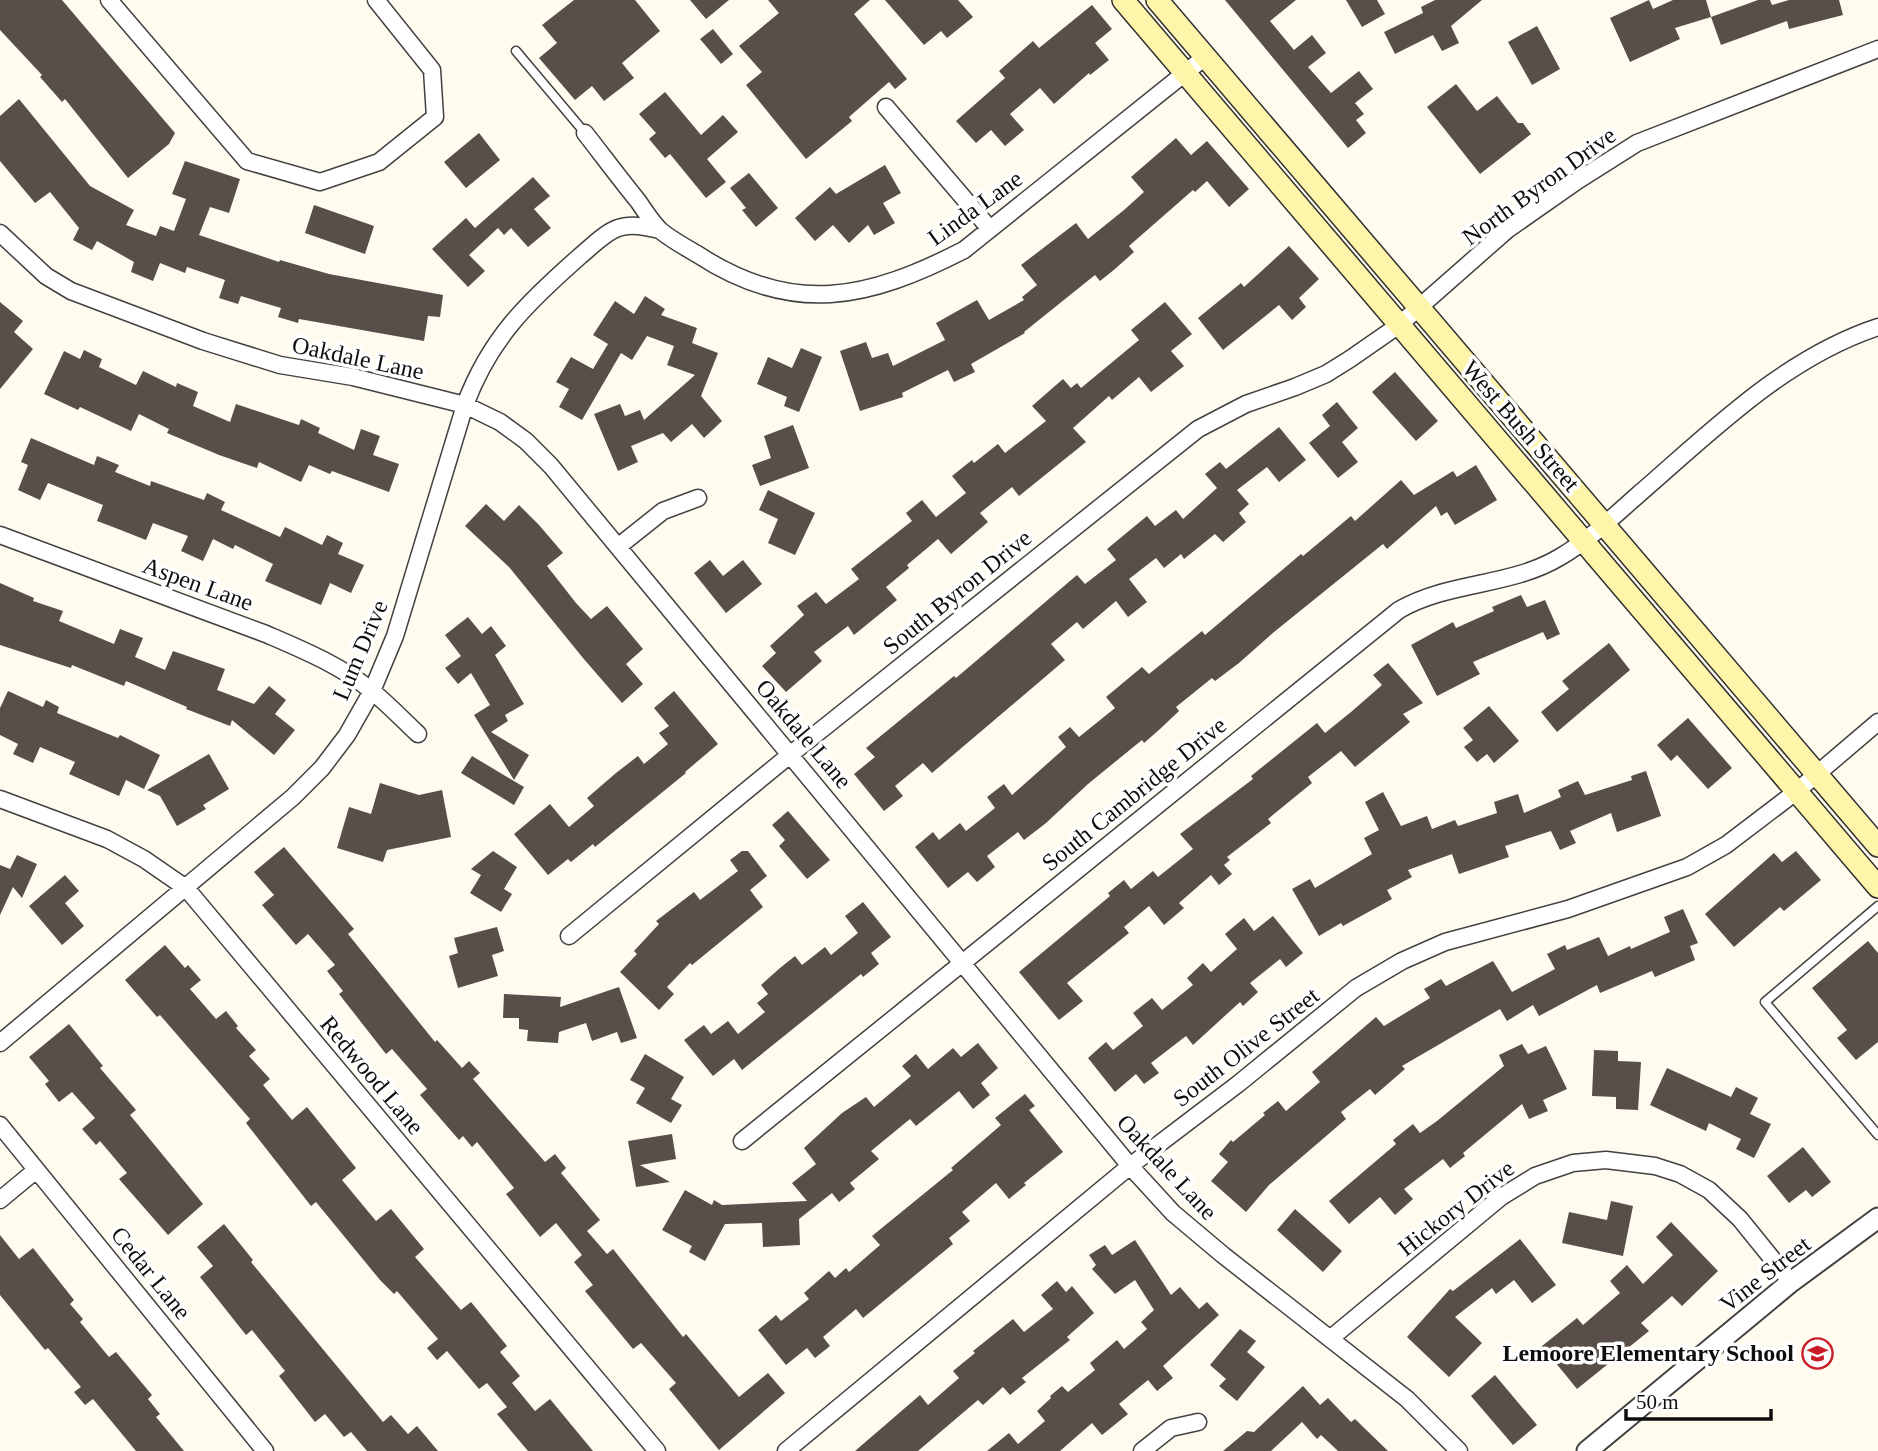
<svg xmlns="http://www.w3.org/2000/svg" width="1878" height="1451" viewBox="0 0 1878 1451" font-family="'Times New Roman',serif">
<rect width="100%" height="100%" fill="#fffcef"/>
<path fill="#584f4a" d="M0 0H62L175 133 169 144 128 178 65 99 62 102 40 77 42 75 0 30Z
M574 0H635L660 31 622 63 634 78 604 101 592 86 575 100 539 58 557 43 542 25Z
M690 0H729L706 19Z
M768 0H870L854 14 907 79 895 89 889 82 849 117 852 121 806 159 746 85 762 72 739 46 779 13Z
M885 0H958L973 17 947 38 941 31 924 45Z
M1225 0H1296L1270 21 1294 50 1312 35 1326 53 1308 67 1331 93 1359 71 1373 89 1355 103 1364 114 1356 120 1366 133 1348 148Z
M1346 0H1377L1385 14 1362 27Z
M1435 0H1482L1451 26 1459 43 1442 51 1433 35 1395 54 1384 32 1423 13 1421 7Z
M1649 0 1653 9 1673 0H1706L1711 17 1675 28 1680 39 1630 62 1610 18Z
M1758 0H1770L1772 5 1789 0H1839L1843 15 1789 29 1787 21 1721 45 1711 17Z
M1092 5 1112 29 1095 43 1109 60 1090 75 1089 73 1054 104 1040 88 1010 114 1024 130 1005 146 991 130 976 143 956 121 1005 78 999 71 1033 41 1039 48Z
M1537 26 1560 69 1532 85 1508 42Z
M713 29 733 54 721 64 700 39Z
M1456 84 1477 111 1497 96 1518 123H1523L1531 134 1480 174 1427 107Z
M665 92 701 135 723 115 738 132 707 159 726 182 706 198 670 154 665 158 649 139 656 133 639 114Z
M19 99 90 186 134 210 126 225 156 236 160 226 174 231 186 199 172 194 185 161 240 179 229 213 210 207 199 235 279 262 280 260 329 274 443 295 440 317 428 316 424 341 299 319 298 323 278 317 281 308 241 296 238 304 219 298 225 280 187 267 185 273 160 263 153 281 131 272 134 262 97 241 92 250 73 240 79 228 50 192 35 203 0 161V116Z
M479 133 500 160 466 188 444 162Z
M1176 138 1191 155 1207 141 1249 189 1229 207 1207 181 1195 192 1193 190 1129 246 1134 252 1115 269 1100 281 1095 275 1024 332 1025 333 971 364 975 372 954 382 948 370 902 393 903 397 860 411 840 351 866 342 872 358 888 353 893 366 945 340 936 323 977 300 989 320 1024 300 1022 297 1037 285 1021 265 1076 223 1088 239 1124 210 1144 192 1131 177Z
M885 165 901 193 883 203 895 223 874 235 868 225 849 243 833 225 815 241 795 218 830 187 836 194Z
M749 173 778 208 756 227 742 210 746 208 730 188Z
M533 177 550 196 534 209 551 228 528 247 511 228 504 235 498 228 469 255 485 271 468 287 432 249 466 218 475 228Z
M314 205 374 226 365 254 305 233Z
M1289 246 1319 279 1299 298 1306 307 1292 320 1279 305 1223 350 1198 318 1241 283 1244 287Z
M645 296 665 309 661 315 697 328 692 343 718 353 701 396 722 421 704 438 692 424 671 442 663 433 631 446 638 462 618 471 594 414 620 404 625 416 640 410 644 420 695 375 667 365 674 346 647 336 632 360 621 353 582 420 559 407 569 389 556 382 571 357 593 369 608 344 593 335 615 301 634 314Z
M0 302 23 321 14 332 33 349 0 389Z
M1165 302 1192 334 1171 351 1184 366 1151 392 1139 377 1112 400 1109 396 1073 428 1086 442 1019 496 1012 487 980 513 988 522 951 554 938 539 907 565 909 568 886 587 897 600 854 635 848 626 814 652 822 661 786 692 762 666 776 653 770 646 804 615 797 606 816 592 826 604 859 579 851 569 912 521 906 513 922 500 936 517 966 493 952 476 972 460 974 463 998 444 1005 453 1046 421 1032 406 1063 379 1071 388 1077 383 1081 388 1139 340 1131 330Z
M801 348 822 357 799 412 784 406 787 397 757 384 768 357 792 368Z
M84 350 102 359 99 367 136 385 143 371 176 387 177 383 198 392 193 406 230 422 236 404 299 425 301 419 320 428 318 433 354 450 361 429 380 436 373 455 399 464 389 492 332 471 330 474 309 465 301 482 259 462 257 468 219 455 167 433 169 429 139 414 131 431 80 407 78 410 44 394 64 351 80 359Z
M1395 372 1438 421 1416 441 1372 392Z
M1337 402 1358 428 1342 442 1358 462 1338 478 1309 443 1330 426 1322 415Z
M793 425 809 468 760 486 752 465 771 458 764 436Z
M1279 427 1306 460 1279 482 1267 467 1237 490 1249 504 1239 513 1246 522 1223 542 1215 534 1184 559 1181 554 1164 568 1156 558 1129 579 1147 602 1128 617 1116 601 1083 629 1077 622 1051 644 1065 660 932 773 923 763 895 786 903 796 884 811 854 774 875 757 866 748 954 676 956 678 1077 575 1085 584 1116 560 1107 549 1147 516 1155 526 1176 510 1183 519 1217 488 1205 474 1220 462 1226 469Z
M31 438 94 465 97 456 119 465 115 472 150 486 151 481 204 500 207 493 225 502 221 510 280 537 285 527 322 545 327 535 343 543 338 554 364 565 351 593 330 583 321 605 265 581 273 564 235 545 233 549 213 539 203 561 181 551 188 536 153 523 146 540 113 527 97 521 103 505 48 483 40 500 18 490 28 465 21 462Z
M1476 465 1497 500 1455 525 1447 512 1441 516 1436 506 1387 549 1383 544 1274 632 1239 663 1215 681 1212 678 1176 707 1179 711 1160 729 1144 743 1142 740 1088 784 1046 823 1024 840 1018 832 987 856 995 867 977 882 968 872 948 888 915 847 933 832 939 840 960 823 966 831 995 808 987 797 1004 784 1012 795 1066 747 1058 737 1070 727 1079 737 1115 708 1106 697 1142 667 1149 674 1202 631 1205 635 1301 554 1303 556 1351 516 1355 521 1401 480 1414 495 1453 471 1457 477Z
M768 490 815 513 795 555 768 543 778 519 759 510Z
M486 504 504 521 519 505 539 525 563 553 547 566 576 603 591 619 607 606 643 649 626 664 643 684 622 703 583 658 509 567 465 526Z
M710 560 723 576 743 560 762 584 726 613 694 573Z
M0 583 34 598 33 601 63 611 59 621 114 644 120 629 143 638 135 657 165 670 173 651 225 669 217 690 254 704 269 686 286 700 275 714 295 730 274 755 232 720 230 726 186 709 187 707 126 681 124 686 72 665 71 668 0 645Z
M1521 595 1527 607 1545 600 1560 634 1547 640 1543 632 1473 662 1480 674 1437 696 1411 645 1453 622 1456 628 1494 611 1492 607Z
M468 617 482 634 491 626 506 646 495 655 524 704 505 715 508 721 491 732 529 755 514 780 474 715 490 705 471 673 458 684 445 668 461 656 445 635Z
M1609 643 1630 670 1557 732 1541 712 1569 689 1562 681Z
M1388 663 1423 703 1403 714 1410 722 1355 767 1341 751 1308 777 1312 783 1268 819 1271 823 1227 857 1230 860 1224 865 1232 874 1219 885 1211 875 1179 903 1184 908 1164 925 1149 906 1124 927 1129 933 1067 983 1083 1001 1059 1020 1019 972 1110 896 1108 893 1124 880 1131 889 1153 871 1158 877 1193 849 1180 834 1253 779 1251 776 1317 723 1325 733 1351 712 1382 685 1373 675Z
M8 691 43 707 46 700 59 707 57 713 118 738 120 735 160 755 144 789 126 780 119 796 69 774 75 762 40 747 33 763 13 754 18 744 0 735V708Z
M674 691 718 744 685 772 686 773 595 847 593 844 571 862 568 859 548 875 514 834 550 804 569 827 594 806 587 798 616 773 638 756 644 764 668 744 659 733 669 726 654 708Z
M1489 706 1519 741 1494 763 1487 754 1477 762 1464 747 1473 740 1463 728Z
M1688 718 1732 768 1708 789 1677 755 1671 761 1657 745Z
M209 754 229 789 203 805 206 809 177 826 160 796 147 790Z
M472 756 524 787 514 805 461 773Z
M1646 771 1661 816 1617 832 1611 813 1570 831 1576 843 1560 850 1551 831 1505 846 1509 857 1459 874 1452 854 1408 870 1412 877 1387 890 1392 899 1343 926 1341 923 1319 936 1292 889 1310 879 1315 888 1372 854 1364 838 1379 830 1365 802 1383 792 1401 826 1427 816 1432 829 1455 820 1458 826 1497 813 1494 802 1518 794 1524 813 1561 797 1558 790 1578 781 1585 795 1632 780 1631 776Z
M380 783 419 795 442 790 451 837 387 850 383 862 337 848 349 807 371 814Z
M788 811 830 860 807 879 779 846 785 840 772 825Z
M284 847 354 929 348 934 435 1042 437 1040 462 1068 469 1061 480 1073 473 1079 545 1162 555 1154 566 1168 561 1173 600 1220 587 1231 607 1254 613 1249 683 1337 686 1334 739 1397 768 1373 785 1393 719 1450 669 1389 676 1383 641 1343 633 1349 585 1291 593 1285 574 1262 582 1255 556 1223 540 1237 506 1194 514 1188 477 1142 472 1147 463 1136 459 1140 420 1095 427 1089 392 1049 386 1054 339 994 343 991 327 971 335 965 308 934 296 945 262 905 274 895 254 872Z
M493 851 517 867 504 889 512 894 501 912 470 893 481 875 471 869Z
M742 851H748L767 876 750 890 763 907 692 965 690 963 667 987 674 994 659 1010 620 972 637 954 634 951 659 924 656 921 694 892 700 900 738 871 730 860Z
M1796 851 1821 880 1784 911 1780 907 1734 947 1705 914 1774 853 1782 862Z
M17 855 37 864 22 898 13 887 0 915V865L10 869Z
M65 875 79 891 65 903 84 926 62 945 29 906Z
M863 902 891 937 871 953 879 964 863 977 861 974 742 1070 734 1059 713 1076 684 1040 704 1025 711 1034 728 1021 738 1034 765 1012 757 1003 768 994 761 985 780 968 795 956 802 965 825 947 831 955 858 933 845 916Z
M1683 909 1698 943 1690 946 1695 960 1655 977 1652 971 1600 993 1597 985 1539 1016 1533 1005 1507 1021 1500 1009 1402 1066 1405 1069 1375 1095 1370 1089 1341 1112 1346 1119 1269 1185 1246 1212 1211 1181 1228 1162 1219 1154 1231 1140 1233 1142 1265 1115 1263 1113 1278 1101 1286 1111 1320 1082 1312 1072 1376 1017 1384 1026 1430 998 1424 989 1441 979 1446 986 1493 961 1512 992 1555 969 1547 954 1565 945 1567 950 1599 937 1608 956 1630 946 1631 949 1670 932 1664 917Z
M1273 916 1303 953 1286 967 1280 959 1250 983 1258 992 1243 1006 1240 1002 1193 1045 1186 1036 1151 1063 1159 1073 1144 1084 1136 1074 1115 1092 1088 1058 1106 1042 1113 1050 1143 1026 1133 1013 1152 998 1162 1010 1193 985 1187 978 1203 963 1211 972 1237 949 1225 934 1244 918 1254 931Z
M497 927 504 951 492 955 498 976 458 988 449 956 458 953 454 938Z
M1868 941 1878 953V1042L1856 1060 1837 1038 1847 1030 1812 988Z
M165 945 185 968 188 965 201 980 190 989 216 1019 226 1011 238 1026 236 1028 256 1050 249 1056 270 1079 263 1085 292 1120 307 1107 356 1168 342 1180 376 1221 391 1209 424 1249 415 1257 461 1310 471 1302 507 1346 500 1352 520 1376 512 1383 535 1411 550 1399 593 1451H528L497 1414 507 1407 487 1383 479 1389 447 1351 437 1360 427 1348 438 1339 397 1291 394 1294 380 1280 316 1202 311 1206 246 1123 250 1119 160 1015 157 1017 125 980Z
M619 987 637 1038 621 1043 617 1032 592 1041 586 1023 559 1032 558 1043 527 1041 528 1030 519 1029V1018H503L504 994 561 997 560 1007Z
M69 1024 103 1066 100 1068 136 1110 130 1115 203 1204 168 1235 119 1179 127 1173 100 1141 96 1145 82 1129 95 1118 72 1092 59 1102 45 1084 49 1081 29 1057Z
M978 1043 998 1068 981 1083 990 1095 973 1109 959 1091 916 1126 910 1119 871 1151 879 1159 850 1183 855 1189 839 1202 832 1193 799 1219 800 1245 763 1247 762 1223 725 1224 705 1261 689 1252 692 1246 662 1230 685 1190 712 1205 714 1200 722 1205 807 1201 792 1183 816 1164 804 1148 842 1113 866 1097 874 1107 911 1076 902 1066 916 1054 928 1069 953 1048 961 1057Z
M1522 1044 1528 1054 1546 1046 1567 1089 1543 1100 1548 1111 1529 1119 1522 1104 1463 1153 1465 1156 1450 1168 1443 1159 1404 1189 1413 1199 1395 1215 1380 1197 1349 1224 1329 1201 1396 1144 1393 1140 1413 1124 1420 1133 1437 1121 1504 1066 1499 1055Z
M1594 1050 1618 1051V1061L1641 1062 1638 1110 1616 1109V1097L1592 1096Z
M645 1054 684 1077 671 1099 682 1105 671 1123 636 1103 645 1088 630 1080Z
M1667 1068 1731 1097 1736 1087 1758 1098 1750 1114 1771 1124 1754 1158 1736 1149 1741 1139 1709 1123 1706 1131 1650 1105Z
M1025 1094 1035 1106 1029 1110 1063 1152 1024 1183 1026 1185 1009 1199 996 1183 962 1212 970 1221 949 1238 953 1244 863 1318 856 1309 823 1337 830 1346 815 1358 807 1348 786 1365 758 1330 776 1315 781 1321 809 1299 804 1293 829 1271 835 1278 846 1268 849 1272 880 1245 872 1236 953 1170 951 1168 1001 1125 995 1118Z
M672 1134 676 1159 640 1165 670 1182 636 1187 628 1141Z
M1803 1147 1831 1182 1812 1197 1806 1190 1789 1203 1767 1176Z
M1611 1201 1633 1206 1623 1256 1562 1243 1569 1212 1607 1220Z
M1295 1209 1342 1251 1323 1272 1277 1230Z
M1671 1222 1718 1271 1682 1306 1672 1296 1641 1323 1649 1331 1577 1389 1542 1346 1577 1318 1583 1325 1620 1293 1610 1281 1627 1265 1643 1284 1673 1255 1656 1237Z
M224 1224 253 1260 251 1262 383 1422 391 1415 408 1434 417 1426 438 1451H367L351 1432 344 1437 325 1414 315 1422 279 1376 285 1371 252 1330 246 1335 200 1277 213 1266 197 1247Z
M0 1235 19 1259 33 1248 74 1300 70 1304 83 1319 80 1322 109 1357 116 1352 152 1395 148 1399 160 1414 156 1417 184 1451H136L93 1399 85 1405 74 1392 81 1387 48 1348 45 1350 0 1295Z
M1520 1239 1556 1285 1532 1303 1514 1280 1496 1294 1492 1288 1455 1317 1482 1343 1449 1377 1407 1337 1450 1289 1453 1291Z
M1135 1240 1171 1295 1180 1287 1199 1309 1207 1302 1219 1315 1163 1366 1173 1378 1157 1391 1148 1380 1119 1404 1128 1414 1102 1435 1092 1423 1060 1451H987L1009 1433 1018 1444 1045 1421 1037 1411 1051 1398 1050 1396 1062 1386 1068 1392 1095 1370 1090 1363 1117 1340 1124 1349 1147 1329 1141 1322 1154 1310 1135 1280 1115 1294 1092 1269 1096 1265 1089 1255 1105 1245 1112 1255Z
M1057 1281 1066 1292 1072 1286 1094 1313 1067 1337 1070 1340 1022 1378 1026 1382 1010 1395 1003 1387 983 1405 978 1400 918 1451H855L920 1395 928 1405 959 1378 953 1371 975 1353 973 1351 1013 1319 1024 1332 1053 1309 1041 1295Z
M1240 1329 1256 1341 1247 1352 1265 1367 1237 1401 1219 1386 1226 1379 1210 1365Z
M1495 1375 1537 1425 1513 1445 1471 1396Z
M1303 1386 1320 1405 1328 1398 1351 1422 1355 1419 1388 1451H1338L1321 1435 1317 1439 1302 1422 1271 1451H1223L1247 1431 1254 1432Z"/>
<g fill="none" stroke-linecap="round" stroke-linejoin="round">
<defs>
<path id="service" d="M516 51 585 133
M1878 906 1765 1002 1878 1135"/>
<path id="minor" d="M109 0 247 161 320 182 379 162 435 117 432 70 376 0
M886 107 990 229
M585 133C603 156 620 179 638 201 645 211 652 223 661 231 672 240 685 247 697 254 793 317 868 299 964 250L1205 57
M0 233 46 276 71 291 203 341 280 365 353 377 465 405 500 422 526 441 551 466 1130 1166 1173 1213 1223 1255 1407 1399 1459 1451
M0 535 266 634C303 650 342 666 373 692 389 705 403 720 418 734
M619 546 663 511 698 498
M0 799 107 839 144 859 186 888 657 1451
M569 936 791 754 1198 429 1246 404 1295 387 1326 374 1350 359 1399 325 1507 230 1577 181 1637 143 1878 49
M0 1043 293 797 322 768 347 735 372 691 395 636 465 405C490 338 527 303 579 257 590 248 604 233 618 228 631 223 647 227 660 230
M0 1125 265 1451
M742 1141 1399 610C1449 581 1510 587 1560 557 1589 540 1614 516 1639 494 1712 431 1784 358 1878 327
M0 1200 35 1171
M1331 1338 1501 1197 1535 1176 1573 1163 1606 1160 1655 1166 1680 1174 1709 1190 1740 1219 1791 1282
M786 1451 1130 1166 1238 1084 1356 988 1402 961 1445 942 1568 909 1687 867 1726 845 1797 791 1878 722
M1142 1451 1171 1428 1198 1422"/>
<path id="tertiary" d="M1587 1451 1791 1282 1878 1218"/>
<path id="secondary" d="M1123 0 1878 887
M1157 0 1878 846"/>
</defs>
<use href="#service" stroke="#414141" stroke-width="11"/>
<use href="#minor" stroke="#414141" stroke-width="19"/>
<use href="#tertiary" stroke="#414141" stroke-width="23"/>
<use href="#secondary" stroke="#303030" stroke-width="24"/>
<use href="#service" stroke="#fff" stroke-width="8"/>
<use href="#minor" stroke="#fff" stroke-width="16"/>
<use href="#tertiary" stroke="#fff" stroke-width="19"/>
<use href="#secondary" stroke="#fff5aa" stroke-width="21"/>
</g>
<defs>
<symbol id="school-ring" viewBox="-11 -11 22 22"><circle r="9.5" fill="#fff" stroke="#c81c27" stroke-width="1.5"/><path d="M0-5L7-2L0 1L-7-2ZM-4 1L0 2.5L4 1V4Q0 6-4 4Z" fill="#c81c27"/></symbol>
</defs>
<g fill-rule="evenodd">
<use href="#school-ring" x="1800" y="1336" width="35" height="35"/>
</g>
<g text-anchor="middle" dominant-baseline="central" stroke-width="7" stroke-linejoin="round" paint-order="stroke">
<g font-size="24" fill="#0e0e0e" stroke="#fff">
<text transform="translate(1539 186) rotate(-36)">North Byron Drive</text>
<text transform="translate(975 208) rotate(-36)">Linda Lane</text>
<text transform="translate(358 358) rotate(12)">Oakdale Lane</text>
<text transform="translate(1521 426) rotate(49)">West Bush Street</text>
<text transform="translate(198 584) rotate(20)">Aspen Lane</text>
<text transform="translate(957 592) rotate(-39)">South Byron Drive</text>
<text transform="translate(360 650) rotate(-67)">Lum Drive</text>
<text transform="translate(804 734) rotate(50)">Oakdale Lane</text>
<text transform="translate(1134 794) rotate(-39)">South Cambridge Drive</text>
<text transform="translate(1246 1047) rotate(-38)">South Olive Street</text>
<text transform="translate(372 1075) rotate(50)">Redwood Lane</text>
<text transform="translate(1167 1167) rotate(47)">Oakdale Lane</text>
<text transform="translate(1456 1208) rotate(-38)">Hickory Drive</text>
<text transform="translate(151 1273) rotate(51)">Cedar Lane</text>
<text transform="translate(1765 1274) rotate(-38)">Vine Street</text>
</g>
<g font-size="24" font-weight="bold" fill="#0e0e0e" stroke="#fff" text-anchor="end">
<text x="1794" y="1353">Lemoore Elementary School</text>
</g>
</g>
<path d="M1626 1409v10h145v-10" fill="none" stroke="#0e0e0e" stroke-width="3.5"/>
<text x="1636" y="1409" font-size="21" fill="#0e0e0e" stroke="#ffffff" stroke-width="5" paint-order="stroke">50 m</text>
</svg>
